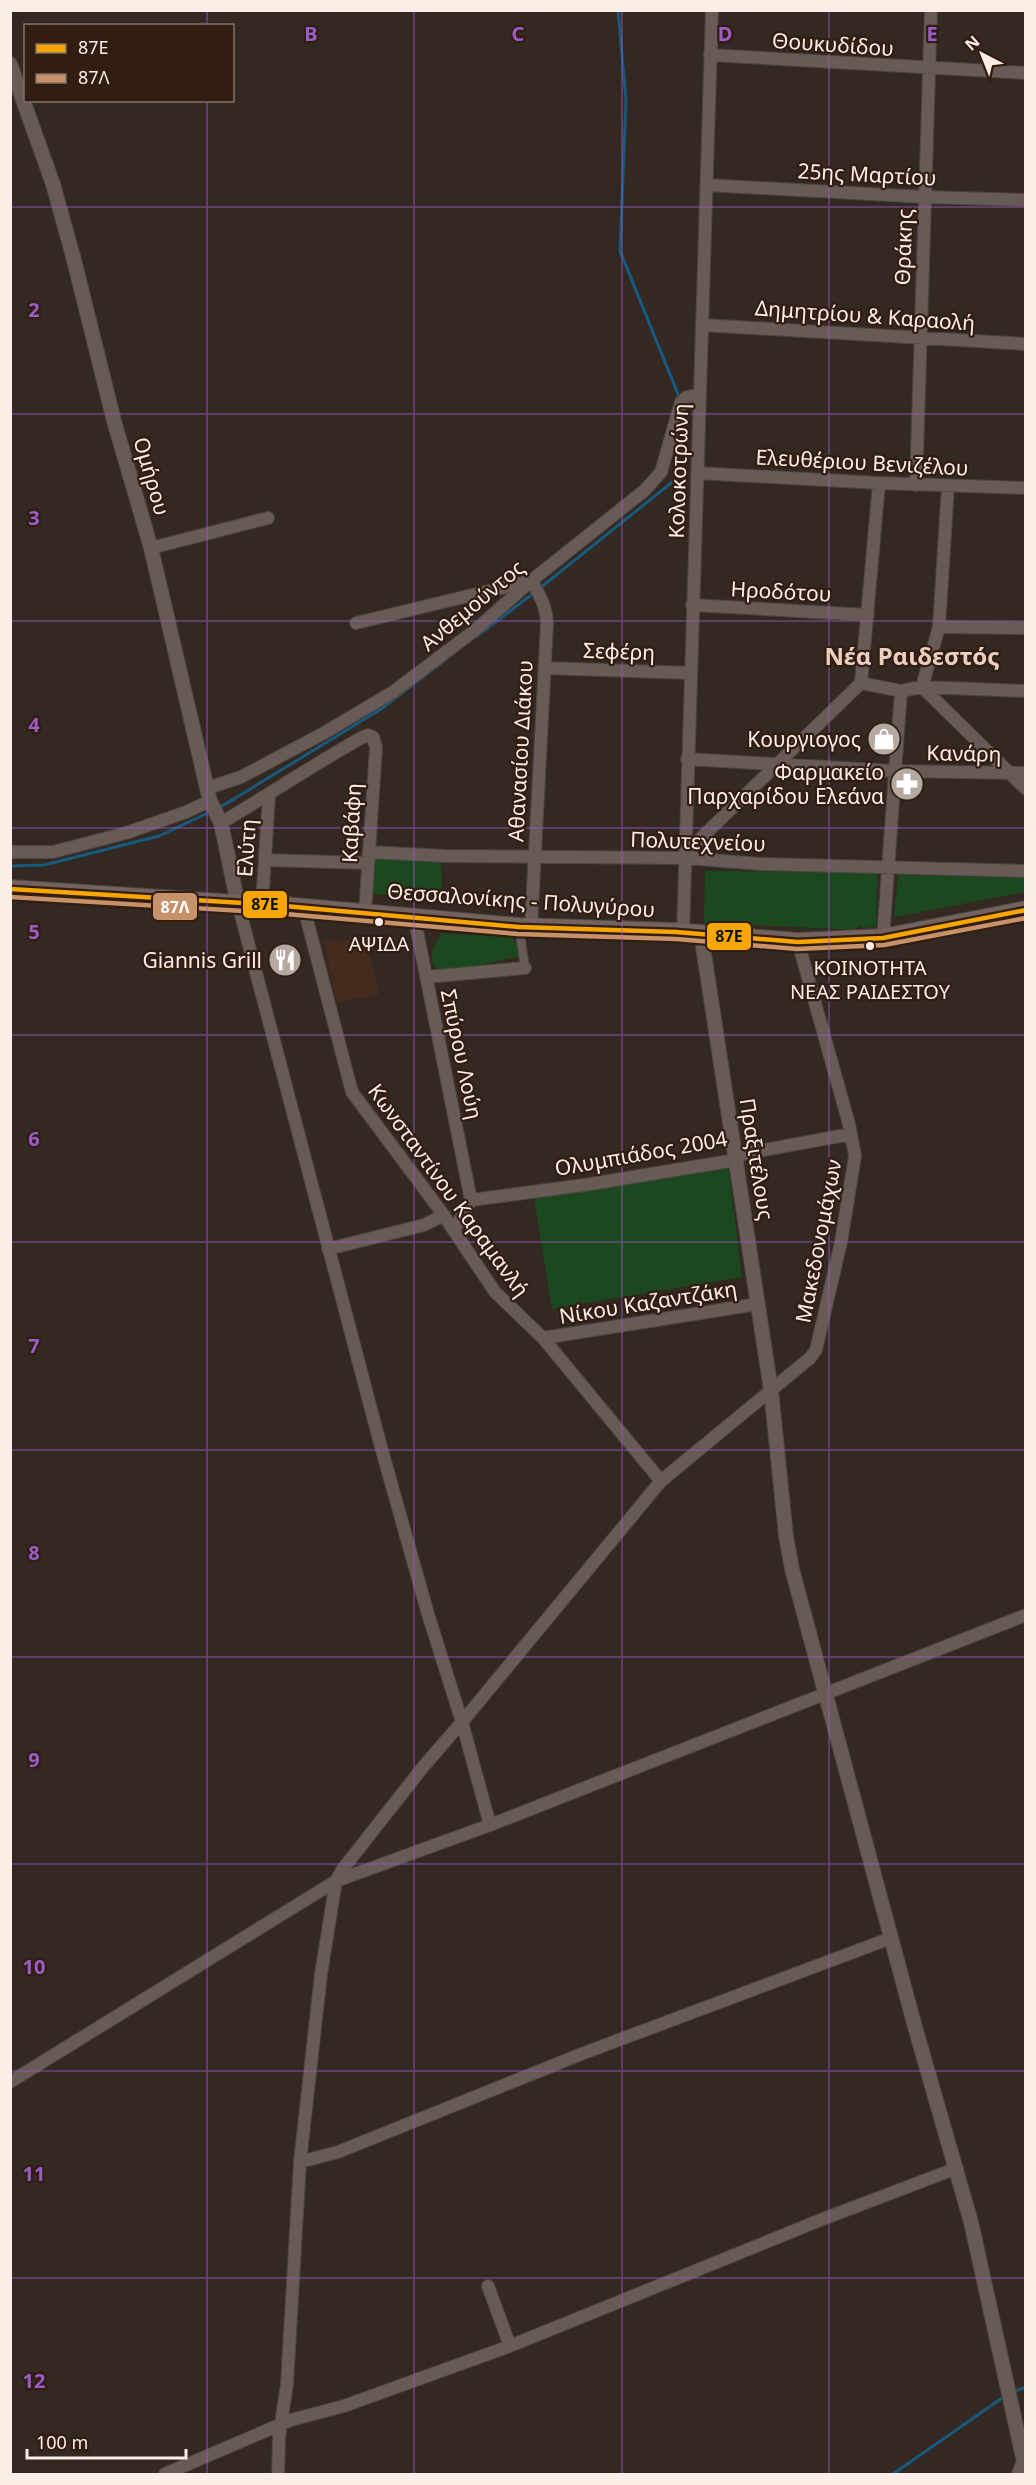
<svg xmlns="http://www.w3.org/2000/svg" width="1036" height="2485" viewBox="0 0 1036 2485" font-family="'Noto Sans',sans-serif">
<rect width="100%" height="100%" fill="#332822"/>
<path fill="#442b1d" d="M324 940 367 941 379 995 336 1002Z"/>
<path fill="#1c481f" d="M371 858 441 862 442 895 371 894Z
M705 871 878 872 876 927 862 928 861 926 854 929H839L704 923Z
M898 875 1025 878V892L894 917Z
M442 933 510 937 518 944 520 956 441 974C426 961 432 946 442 933Z
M728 1164 742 1277 552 1309 534 1198Z"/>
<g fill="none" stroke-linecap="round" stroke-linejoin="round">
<path stroke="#185a7d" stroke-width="3" d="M618 10 626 100 620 251 680 399
M540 588 676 479 680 426
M476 637 535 592
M219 808 381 709 449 657
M10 866 44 865 159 836 210 812
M1013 2392 1026 2387
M893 2474 1005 2396"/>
<defs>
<path id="pedestrian" d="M519 927 525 968"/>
<path id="minor" d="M710 55 1026 73
M707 185 925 197 1026 200
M702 325 1026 344
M697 473 879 483 1026 488
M916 485 931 10
M948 486 939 627 922 687 1026 789
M151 548 268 518
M531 581C540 595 546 606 547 623L531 928
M692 605 868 615
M356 623 530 581
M939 627 1026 628
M546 668 690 673
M861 683 901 691 922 687 1026 691
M687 759 894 771 1026 773
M208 788 241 777 324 733 393 692 474 631 531 581 645 490 661 472 681 402 687 397 700 394
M221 823C268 795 313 765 361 738L368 735 373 737 376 747 365 913
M10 852H53L126 833 186 812 210 801
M369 852 446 856 685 858 761 864 1026 871
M685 858 700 839 861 683 879 483
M265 860 368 863
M262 904 269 795
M306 909 307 920 352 1092 440 1210 495 1292 543 1338 661 1481
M414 916 471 1200
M683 933 712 10
M883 938 901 691
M798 942 849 1124 855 1156 841 1242 816 1350 810 1358 661 1481 462 1722 490 1825 1026 1615
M426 977 525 968
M454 1230 471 1200 584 1185 736 1160 742 1154 851 1134
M328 1249 424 1225 444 1215
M543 1338 758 1304
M10 2082 336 1881 342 1870 423 1767 462 1722 428 1614 381 1447 238 904
M300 2162 338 2152 584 2053 891 1938
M488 2286 510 2346
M165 2474 291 2420 344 2406 510 2346 823 2219 957 2168
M278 2474 279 2437 287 2384 300 2162 321 1974 336 1881 490 1825"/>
<path id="tertiary" d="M10 64 53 184 74 260 114 421 151 548 210 801 221 823 238 904
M701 934 771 1390 786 1536 792 1569 915 2027 971 2222 1024 2462 1019 2474"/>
<path id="primary" d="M10 889 238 904H262L519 927 676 932 798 942 883 938 1026 910"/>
</defs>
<use href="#pedestrian" stroke="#4d453f" stroke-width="10"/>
<use href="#minor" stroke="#4d453f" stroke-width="14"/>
<use href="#tertiary" stroke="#4d453f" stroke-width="16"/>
<use href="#primary" stroke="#4d453f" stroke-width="20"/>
<use href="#pedestrian" stroke="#675a57" stroke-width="8"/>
<use href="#minor" stroke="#675a57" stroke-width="12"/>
<use href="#tertiary" stroke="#675a57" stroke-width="14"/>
<use href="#primary" stroke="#73625e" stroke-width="18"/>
<defs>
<path id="bus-1" d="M10 889 262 904 519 927 676 932 798 942 883 938 1026 910"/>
<path id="bus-2" d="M10 897 262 912 518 934 676 939 797 949 884 945 1026 918"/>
</defs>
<use href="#bus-1" stroke="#311d11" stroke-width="9"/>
<use href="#bus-2" stroke="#311d11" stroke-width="9"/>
<use href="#bus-1" stroke="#f7a600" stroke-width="4.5"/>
<use href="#bus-2" stroke="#c7916a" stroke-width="4.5"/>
</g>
<path fill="none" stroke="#9b5cc9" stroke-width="1.5" stroke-opacity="0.55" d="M207 10V26M414 10V2474M622 10V2474M829 10V2474M207 100V2474M10 207H1026M10 414H1026M10 621H1026M10 828H1026M10 1035H1026M10 1242H1026M10 1450H1026M10 1657H1026M10 1864H1026M10 2071H1026M10 2278H1026"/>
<defs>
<symbol id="shop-disc" viewBox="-11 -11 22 22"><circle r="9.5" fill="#b6a9a1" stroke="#311d11"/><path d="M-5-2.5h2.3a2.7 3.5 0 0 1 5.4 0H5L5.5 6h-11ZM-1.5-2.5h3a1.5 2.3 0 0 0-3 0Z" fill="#fff"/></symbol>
<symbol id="pharmacy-disc" viewBox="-11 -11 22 22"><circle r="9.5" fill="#b6a9a1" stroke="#311d11"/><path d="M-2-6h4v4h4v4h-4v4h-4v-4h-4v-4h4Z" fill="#fff"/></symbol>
<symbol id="restaurant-disc" viewBox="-11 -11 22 22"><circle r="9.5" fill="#b6a9a1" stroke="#311d11"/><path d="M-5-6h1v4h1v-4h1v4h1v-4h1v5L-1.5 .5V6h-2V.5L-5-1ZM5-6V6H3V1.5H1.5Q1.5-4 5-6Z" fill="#fff"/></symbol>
</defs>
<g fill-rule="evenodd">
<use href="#shop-disc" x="865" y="720" width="38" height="38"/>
<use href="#pharmacy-disc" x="888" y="765" width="38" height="38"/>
<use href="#restaurant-disc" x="266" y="941" width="38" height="38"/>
</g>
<g fill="#fceee6" stroke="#311d11" stroke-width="2">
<circle cx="379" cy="922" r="5"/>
<circle cx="870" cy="946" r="5"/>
</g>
<g text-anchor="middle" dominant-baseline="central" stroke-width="4.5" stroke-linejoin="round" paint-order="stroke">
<g font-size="20" fill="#fceee6" stroke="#311d11">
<text x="379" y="943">ΑΨΙΔΑ</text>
<text x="870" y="967">ΚΟΙΝΟΤΗΤΑ<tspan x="870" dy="24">ΝΕΑΣ ΡΑΙΔΕΣΤΟΥ</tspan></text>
</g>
<g font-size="21" fill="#fceee6" stroke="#311d11">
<text transform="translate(833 44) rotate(4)">Θουκυδίδου</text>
<text transform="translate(867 174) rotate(3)">25ης Μαρτίου</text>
<text transform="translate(903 247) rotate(-88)">Θράκης</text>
<text transform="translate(865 315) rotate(4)">Δημητρίου &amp; Καραολή</text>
<text transform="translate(862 462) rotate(3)">Ελευθέριου Βενιζέλου</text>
<text transform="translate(678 471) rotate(-88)">Κολοκοτρώνη</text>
<text transform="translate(152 476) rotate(74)">Ομήρου</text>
<text transform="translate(781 591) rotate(3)">Ηροδότου</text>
<text transform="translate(472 605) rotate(-40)">Ανθεμούντος</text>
<text transform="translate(619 651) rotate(2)">Σεφέρη</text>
<text transform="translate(520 751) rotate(-87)">Αθανασίου Διάκου</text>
<text transform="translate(964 753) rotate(1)">Κανάρη</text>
<text transform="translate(351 823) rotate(-87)">Καβάφη</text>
<text transform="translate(698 841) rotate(2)">Πολυτεχνείου</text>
<text transform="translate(246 848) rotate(-86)">Ελύτη</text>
<text transform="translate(521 900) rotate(4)">Θεσσαλονίκης - Πολυγύρου</text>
<text transform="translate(462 1054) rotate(78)">Σπύρου Λούη</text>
<text transform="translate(641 1153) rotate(-10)">Ολυμπιάδος 2004</text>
<text transform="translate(757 1159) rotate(81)">Πραξιτέλους</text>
<text transform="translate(449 1190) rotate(54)">Κωνσταντίνου Καραμανλή</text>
<text transform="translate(818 1241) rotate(-79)">Μακεδονομάχων</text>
<text transform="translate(648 1302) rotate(-9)">Νίκου Καζαντζάκη</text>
</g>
<g font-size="21" fill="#fceee6" stroke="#311d11" text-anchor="end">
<text x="861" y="739">Κουργιογος</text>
<text x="884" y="772">Φαρμακείο<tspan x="884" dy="24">Παρχαρίδου Ελεάνα</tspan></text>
<text x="262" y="960">Giannis Grill</text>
</g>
<g font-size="24" font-weight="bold" fill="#ebcfc0" stroke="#311d11">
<text x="912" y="655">Νέα Ραιδεστός</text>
</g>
</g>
<g font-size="20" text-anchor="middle" font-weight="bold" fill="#9b5cc9" stroke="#311d11" stroke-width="4.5" stroke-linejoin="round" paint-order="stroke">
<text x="311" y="41">B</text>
<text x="518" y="41">C</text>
<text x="725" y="41">D</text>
<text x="932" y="41">E</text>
<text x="34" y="317">2</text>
<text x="34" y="525">3</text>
<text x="34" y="732">4</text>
<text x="34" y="939">5</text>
<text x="34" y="1146">6</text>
<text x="34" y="1353">7</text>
<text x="34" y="1560">8</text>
<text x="34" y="1767">9</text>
<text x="34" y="1974">10</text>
<text x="34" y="2181">11</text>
<text x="34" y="2388">12</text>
</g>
<g stroke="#311d11" stroke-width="2">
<rect x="242" y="890" width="46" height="29" rx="6" fill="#f7a600"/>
<rect x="152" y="892" width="46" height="29" rx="6" fill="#c7916a"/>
<rect x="706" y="922" width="46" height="29" rx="6" fill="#f7a600"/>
</g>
<g font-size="16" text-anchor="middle" font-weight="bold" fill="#fff">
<text x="175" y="913">87Λ</text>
</g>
<g font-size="16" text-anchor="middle" font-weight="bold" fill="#111">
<text x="265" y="910">87Ε</text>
<text x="729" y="942">87Ε</text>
</g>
<rect width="1036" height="2485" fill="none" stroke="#fceee6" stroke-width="24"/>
<rect x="24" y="24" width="210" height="78" fill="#311d11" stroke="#827166" stroke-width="1.5"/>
<rect x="36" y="44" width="30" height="9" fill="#f7a600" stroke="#827166" stroke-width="1.5"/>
<text x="78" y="54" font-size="18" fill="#fceee6">87Ε</text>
<rect x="36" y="74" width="30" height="9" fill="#c7916a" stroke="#827166" stroke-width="1.5"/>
<text x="78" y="84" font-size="18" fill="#fceee6">87Λ</text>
<g transform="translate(982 54) rotate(318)" stroke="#311d11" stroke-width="4.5" paint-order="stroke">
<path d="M0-4.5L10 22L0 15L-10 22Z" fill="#fceee6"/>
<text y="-9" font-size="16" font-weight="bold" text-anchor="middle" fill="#fceee6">N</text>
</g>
<path d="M27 2449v9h159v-9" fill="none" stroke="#fceee6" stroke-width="3"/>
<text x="36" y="2449" font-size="18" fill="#fceee6" stroke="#311d11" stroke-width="4.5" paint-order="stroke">100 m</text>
</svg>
